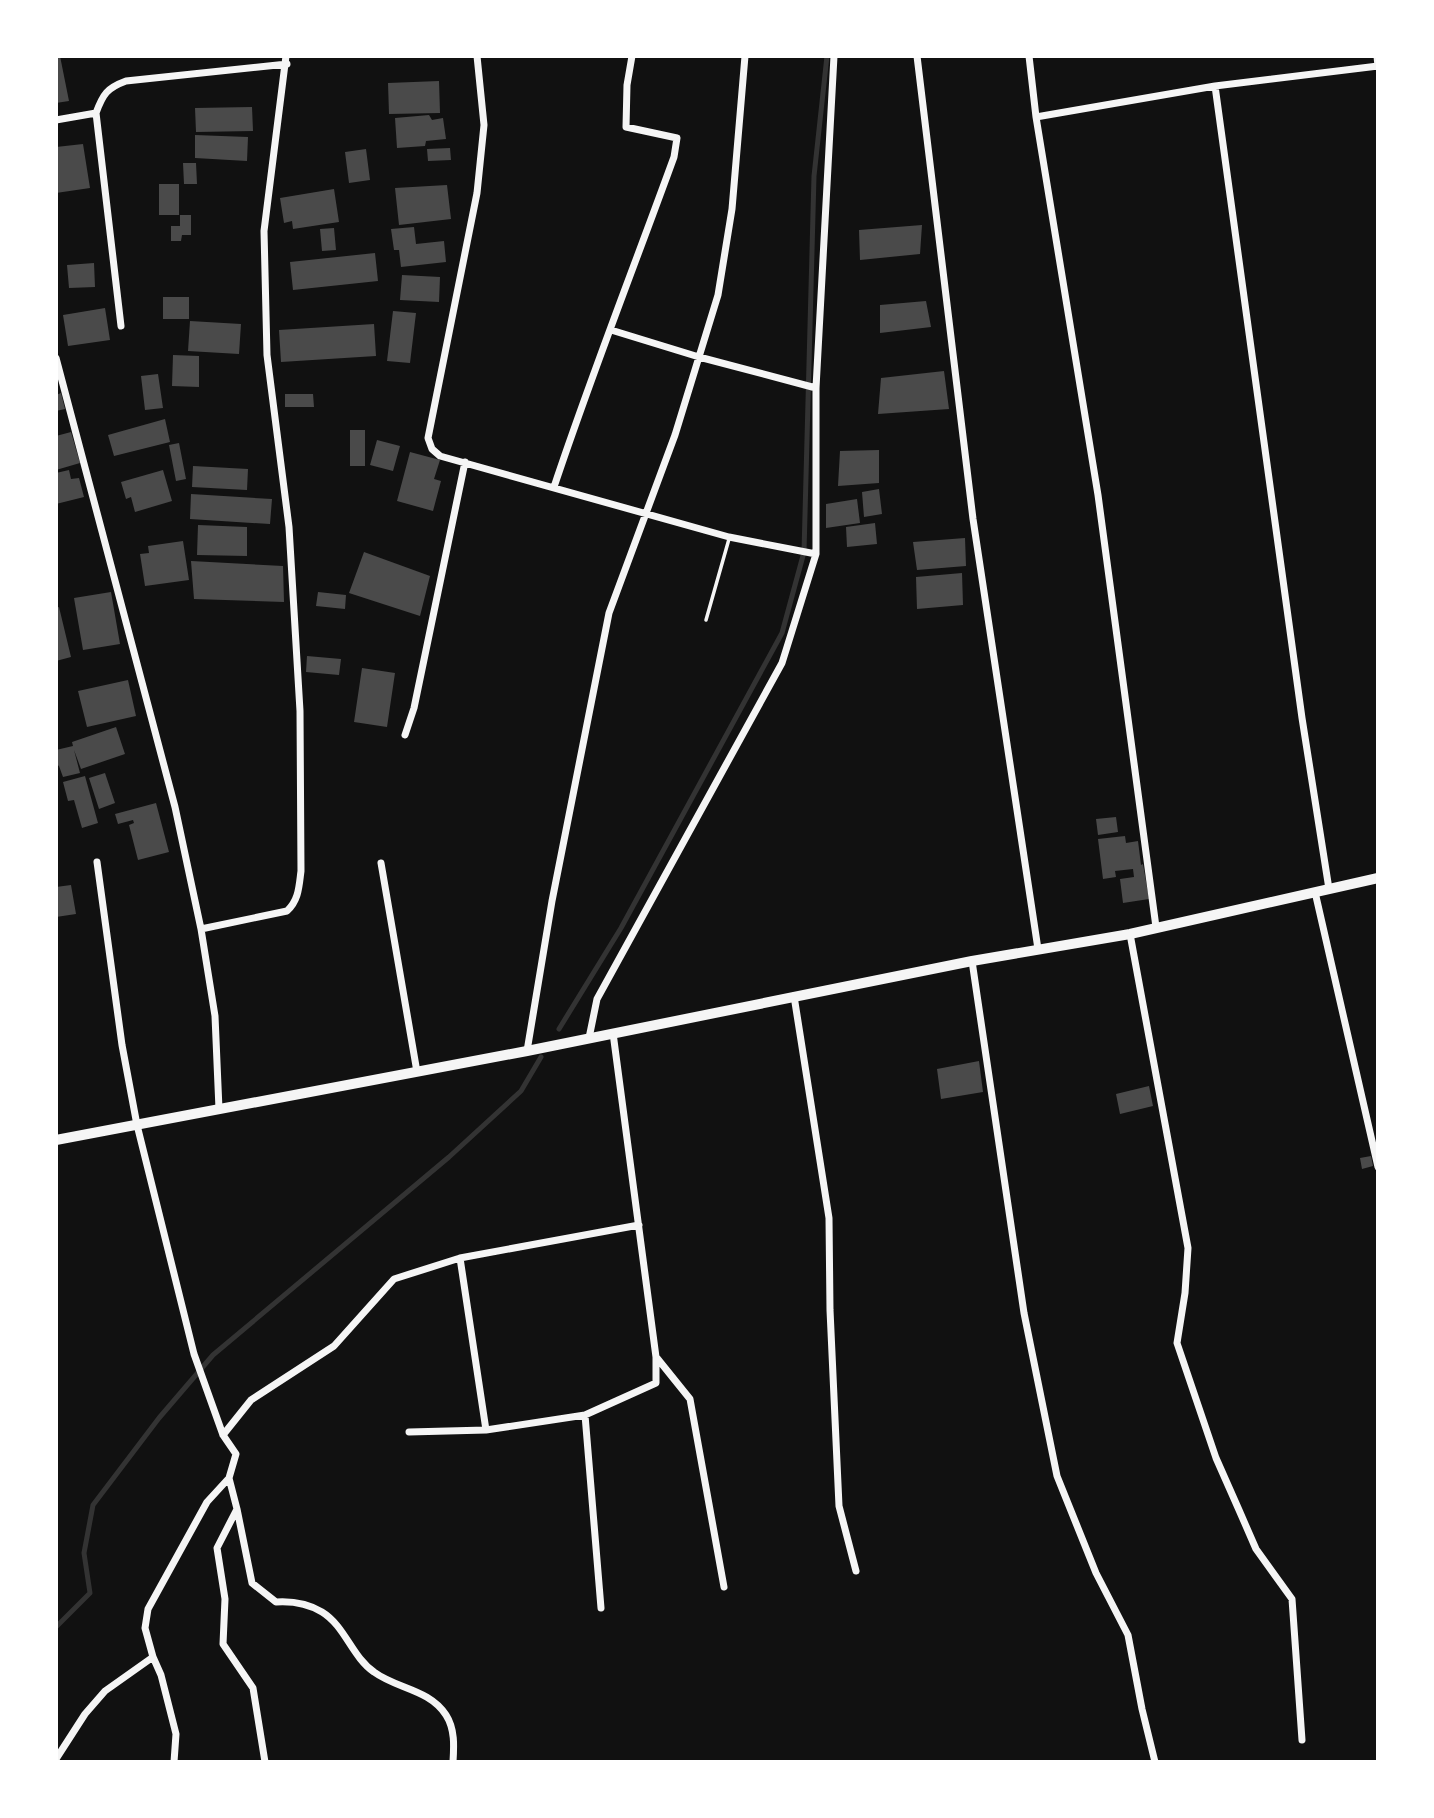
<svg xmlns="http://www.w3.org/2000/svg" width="1434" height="1818" viewBox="0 0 1434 1818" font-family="'Source Serif 4',serif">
<rect width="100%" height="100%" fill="#111"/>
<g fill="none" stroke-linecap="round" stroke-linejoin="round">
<path stroke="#333" stroke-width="5" d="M559 1029 621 928 782 633 804 552 814 176 827 56
M56 1627 90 1593 84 1553 93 1505 159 1418 213 1355 449 1157 521 1091 541 1057"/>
</g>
<path fill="#4a4a4a" d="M60 56 69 101 56 103V57Z
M439 81 440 113 389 114 388 83Z
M252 107 253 131 196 132 195 108Z
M429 115 432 120 443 118 446 139 426 141 425 146 397 148 395 118Z
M195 135 248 137 247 161 195 158Z
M83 144 90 188 56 193V147Z
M450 148 451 160 428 161 427 149Z
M366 149 370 180 349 183 345 152Z
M183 163H196L197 184H184Z
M159 184H179V215H159Z
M447 185 451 219 399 225 395 188Z
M334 189 339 222 293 229 292 221 284 223 280 198Z
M180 215H191V235H182L181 241H171V226H180Z
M922 225 920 254 860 260 859 230Z
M414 227 416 244 444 241 446 262 401 267 399 250H394L391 229Z
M334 228 336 250 322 251 320 229Z
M375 253 378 281 293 290 290 262Z
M94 263 95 287 69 288 67 265Z
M402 275 440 277 439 302 400 300Z
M163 297H189V319H163Z
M926 301 931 327 880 333V305Z
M105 308 110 340 68 346 63 315Z
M393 311 416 313 410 363 387 361Z
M190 321 241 324 239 354 188 351Z
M374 324 376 356 281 362 279 330Z
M173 355 199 356V387L172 386Z
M944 371 949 409 878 414 881 378Z
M158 374 163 408 145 410 141 376Z
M61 393 65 409 56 411V395Z
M285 394H313L314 407H285Z
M165 419 170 442 114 456 108 435Z
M350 430H365V466H350Z
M71 432 80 463 56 470V436Z
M377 440 400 446 393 471 370 465Z
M179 443 186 479 176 481 169 445Z
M879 450V483L838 486 840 451Z
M410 452 440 460 434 479 441 481 433 511 397 501Z
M193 466 248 469 247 490 192 487Z
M69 470 71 479 79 478 84 497 56 504V473Z
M163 470 172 501 135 512 131 497 126 499 121 482Z
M879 489 882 514 864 517 862 492Z
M191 494 272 499 270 524 190 519Z
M857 499 860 523 826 528V504Z
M875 523 877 544 847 547 846 527Z
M198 525 247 527V556L197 555Z
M965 538 966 566 917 570 913 542Z
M183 541 189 580 145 586 140 554 149 553 148 546Z
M364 552 430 576 420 616 349 593Z
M191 561 283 566 284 602 194 599Z
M962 573 963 605 917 609 916 577Z
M111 592 120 644 83 650 74 598Z
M318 592 346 595 345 609 316 606Z
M59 607 71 657 56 661V608Z
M307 656 341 659 339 675 306 672Z
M362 668 395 673 387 727 354 722Z
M128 680 136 716 87 727 78 691Z
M116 727 125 754 81 769 74 750 80 773 63 777 59 766 56 764V750L73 746 72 742Z
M105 773 115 803 99 809 89 778Z
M85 776 98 823 82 828 74 800 68 801 63 782Z
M156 803 169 852 138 860 129 825 134 823 133 820 118 824 115 814Z
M1116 817 1118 832 1098 835 1096 819Z
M1125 836 1126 843 1138 841 1141 865 1143 864 1149 899 1123 903 1120 879 1134 877 1133 869 1115 871 1116 877 1103 879 1098 839Z
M71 885 76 914 56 917V887Z
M979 1061 983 1092 941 1099 937 1069Z
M1149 1086 1153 1106 1120 1114 1116 1094Z
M1371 1156 1373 1166 1362 1169 1360 1158Z"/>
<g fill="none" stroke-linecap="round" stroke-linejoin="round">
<path stroke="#f5f5f5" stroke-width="3.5" d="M706 620 729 539"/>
<path stroke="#f5f5f5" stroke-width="7" d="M477 56 484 125 477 193 428 438 432 449 440 456 729 537 816 554
M917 56 973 519 1038 949
M1029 56 1036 117 1098 495 1156 927
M1377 56 1378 67
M1215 86 1302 718 1329 889
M96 113 121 326
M1036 117 1215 86 1378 66
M56 120 96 113C103 94 107 88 126 81L287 64
M611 330 699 357 816 388
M56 358 175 807 201 929 215 1016 219 1109
M554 487C591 376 634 267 674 157L677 138 626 127 627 85 632 56
M405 735 414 708 465 462
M97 862 122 1045 137 1125 194 1354 223 1435 236 1454 229 1478 207 1502 148 1609 145 1628 153 1657 161 1675 176 1734 174 1762
M381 863 417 1072
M1315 892 1378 1167
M201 929 287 911C299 900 299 886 301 871L300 711 289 527 267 355 264 231 286 56
M1130 934 1188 1248 1185 1293 1177 1343 1216 1458 1239 1510 1256 1549 1292 1599 1302 1740
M972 961 1024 1313 1057 1476 1096 1573 1128 1635 1142 1709 1155 1762
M794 996 829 1218 830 1310 839 1506 856 1571
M589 1038 597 999 782 663 816 554V388L834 56
M527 1051 552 901 609 613 675 435 718 295 732 209 745 56
M460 1258 639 1225
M657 1358 690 1399 724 1587
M585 1415 601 1608
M409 1432 486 1430
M223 1435 251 1400 334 1346 394 1279 460 1258 486 1430 585 1415 656 1383V1357L613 1033
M229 1478 237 1509 217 1548 225 1599 223 1644 253 1688 265 1762
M237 1509 252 1583 276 1602C292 1601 307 1603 322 1612 345 1626 352 1657 374 1672 397 1689 429 1689 446 1715 455 1729 454 1746 453 1762
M56 1759 85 1714 105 1691 153 1657"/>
<path stroke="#f5f5f5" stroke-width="10" d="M56 1140 527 1051 972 961 1130 934 1378 878"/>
</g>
<rect width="1434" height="1818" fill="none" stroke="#ffffff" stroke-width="116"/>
</svg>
